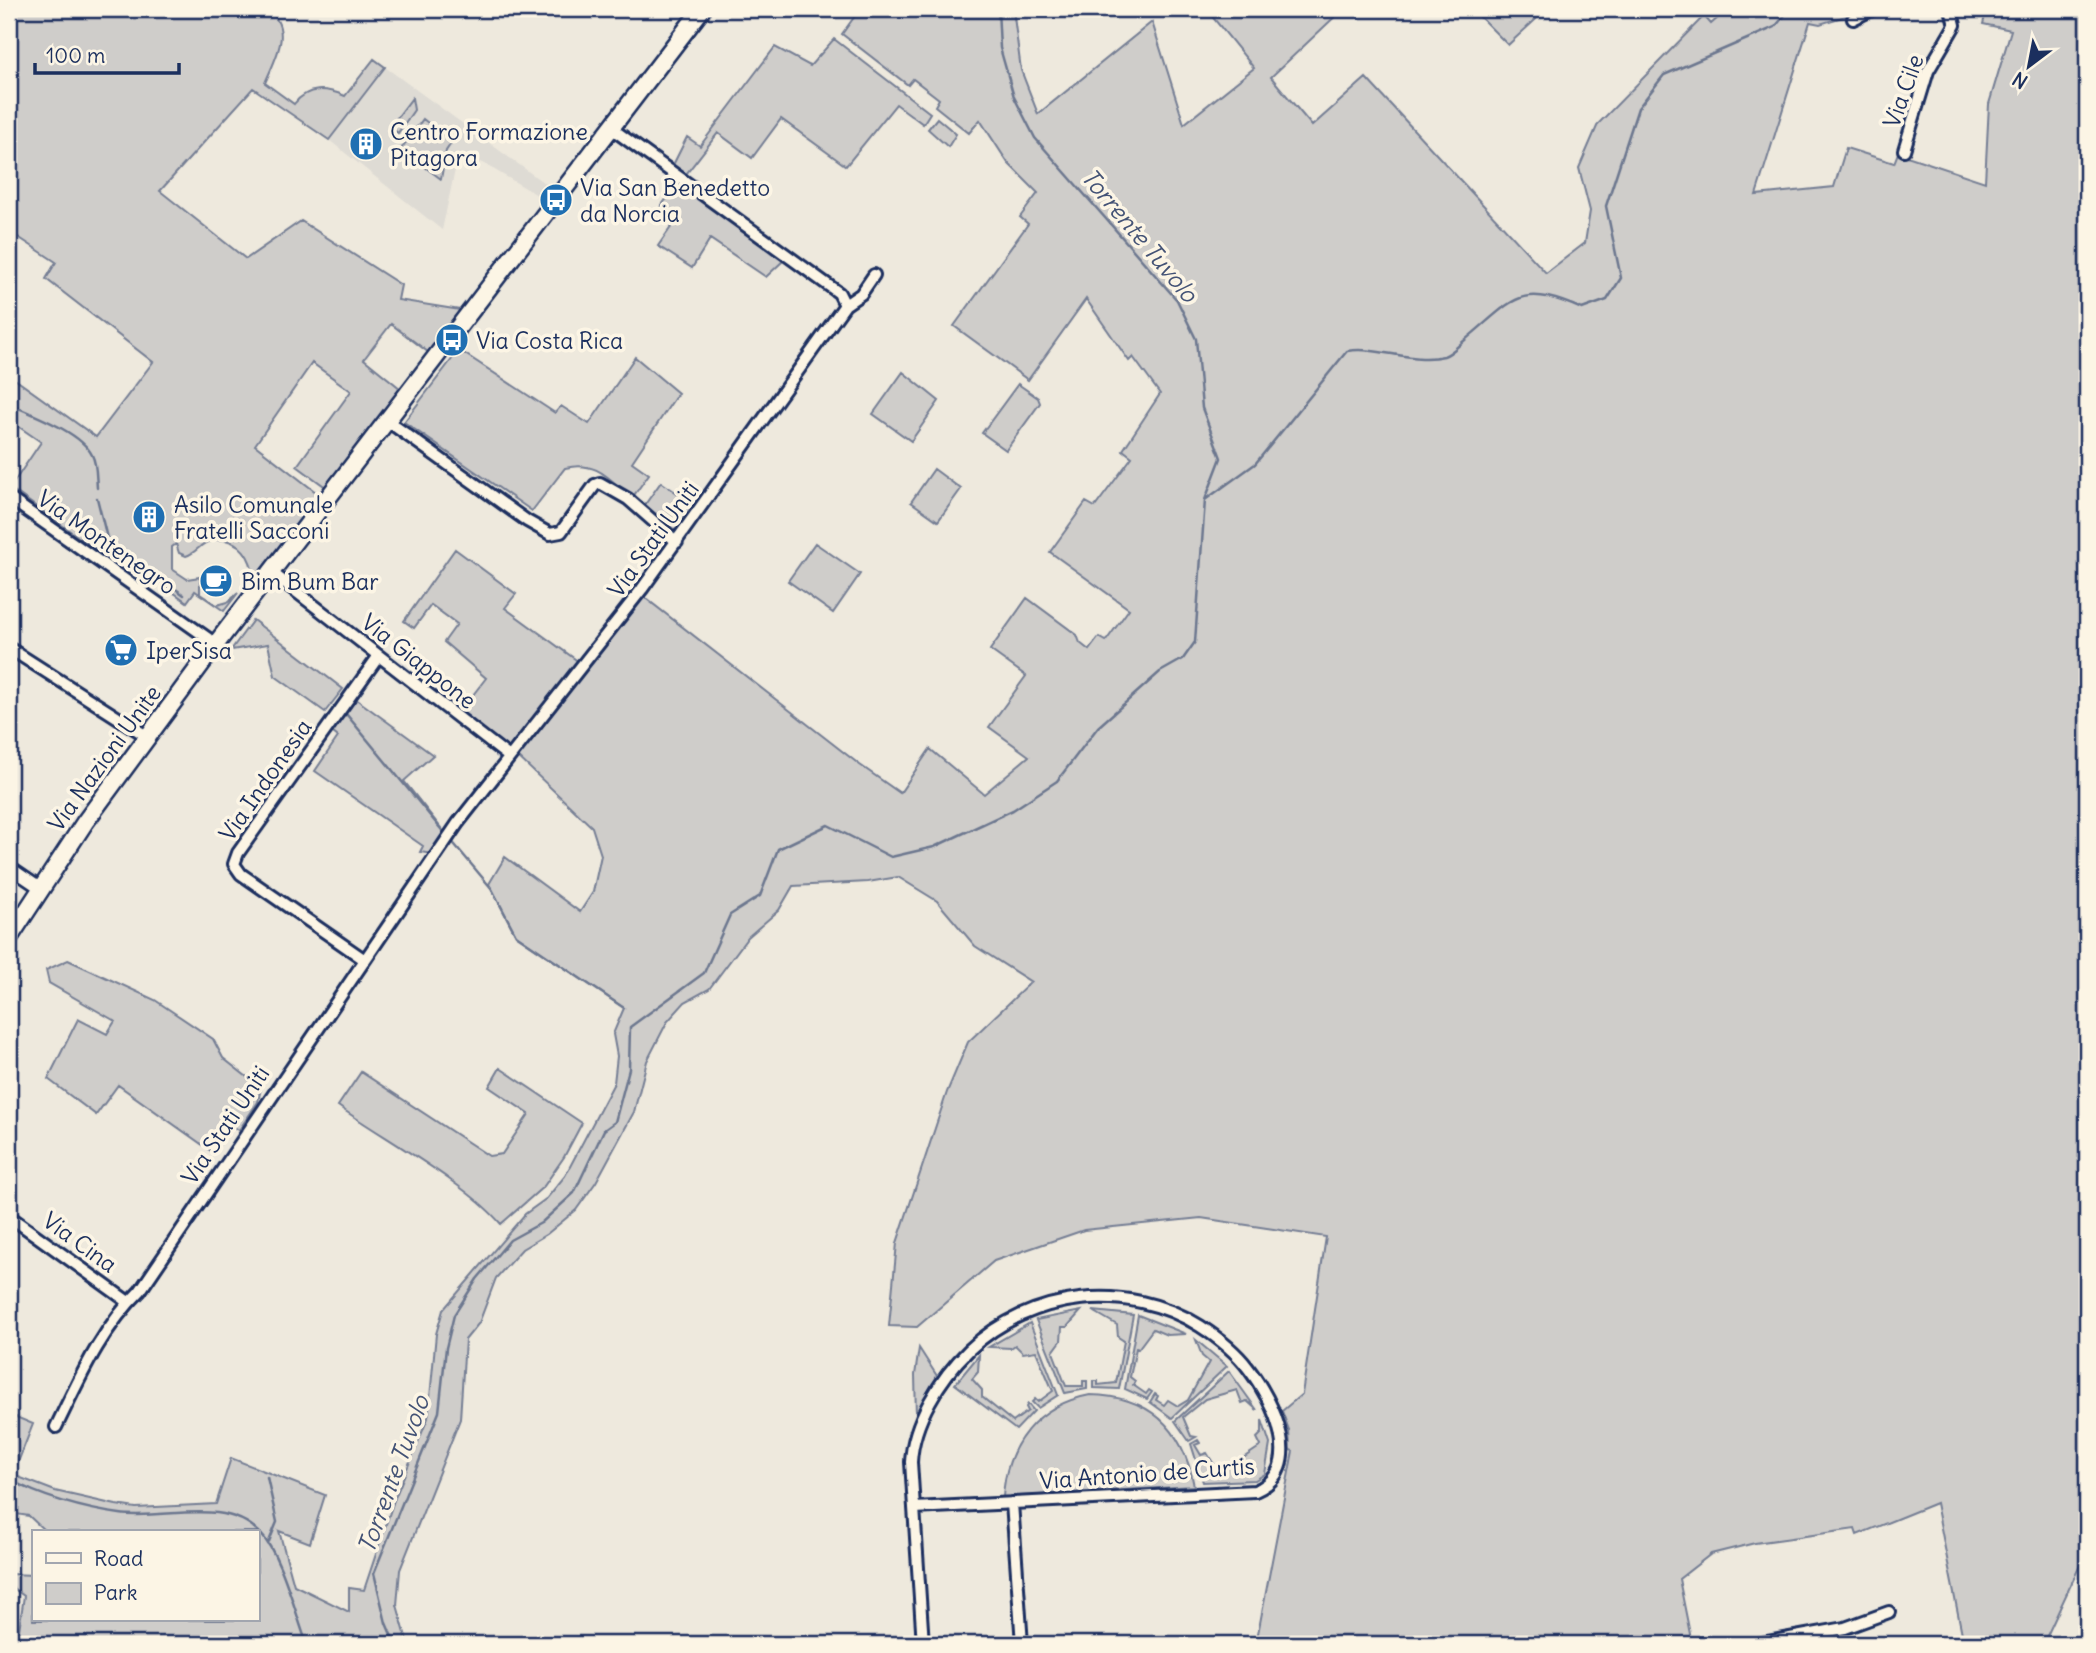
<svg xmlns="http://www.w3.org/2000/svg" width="2096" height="1653" viewBox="0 0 2096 1653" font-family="Delius,sans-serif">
<rect width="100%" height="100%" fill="#eee9dd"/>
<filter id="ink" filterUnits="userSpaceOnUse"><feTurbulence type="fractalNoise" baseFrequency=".0143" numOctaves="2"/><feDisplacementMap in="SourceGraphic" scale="14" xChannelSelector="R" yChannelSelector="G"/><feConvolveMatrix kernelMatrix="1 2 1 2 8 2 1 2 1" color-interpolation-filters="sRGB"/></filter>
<g filter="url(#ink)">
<path fill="#dedbd4" d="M385 67 551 188 544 199 483 163 458 156 442 230 329 140Z"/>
<path fill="#cfcdca" stroke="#757e94" stroke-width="2" d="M9 9H267C294 29 275 59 265 83L294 104C308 86 326 88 345 96L374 59 385 67 329 140 253 88 160 191 246 259 301 221 401 285 398 300 460 310 428 352 391 324 364 359 401 389 327 488 297 466 351 391 312 363 255 445 321 496 252 586C256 560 240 534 210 541 201 543 196 553 186 556L179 553 176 544 172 547V569L187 579 200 577V594L217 605 228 602 238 593 224 611 195 591 187 602 122 556 116 564 10 488 41 442 9 420V375L96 437 153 362 46 279 56 262 9 231Z
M860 9H1013L1021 70 1038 114 1152 22 1184 124 1254 68 1206 9H1343L1271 77 1312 126 1366 78 1546 273 1585 243 1590 211 1579 168 1598 124 1704 16 1711 24 1728 9H1841L1849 15 1820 24 1810 22 1756 195 1834 187 1846 148 1894 163 1898 153 1985 182 1989 104 2011 30 1983 24 1985 16 1967 14 1962 9 2087 12V1568L2081 1563 2046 1638 1964 1644 1936 1503 1857 1535 1855 1529 1755 1543 1711 1554 1679 1579 1692 1644H1256L1293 1451 1290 1450 1289 1430 1282 1411 1302 1394 1326 1237 1201 1218 1084 1230 994 1261 917 1327 889 1326 897 1243 947 1092 968 1042 1031 982 975 946 937 901 898 877 868 882 793 886 779 910 748 937 709 989 685 1002 667 1022 647 1061 634 1112 596 1182 576 1210 547 1234 522 1249 496 1278 479 1323 465 1340 460 1419 400 1570 397 1605 408 1644H17L24 1596 9 1585 11 1574 33 1575V1620H257V1532H46L29 1516 9 1513V1414L33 1424 13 1475 55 1491 116 1505 136 1508 216 1504 231 1458 325 1495 310 1543 279 1531 294 1585 349 1612V1588L364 1590 394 1500 428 1418 436 1334 443 1310 525 1214 547 1198 565 1176 614 1083 617 1056 613 1034 624 1008 516 935 489 884 505 857 580 912 593 892 601 855 592 827 516 755 644 597 860 765 900 793 930 749 984 794 1029 756 989 727 1026 676 990 650 1027 598 1077 635 1080 643 1089 650 1099 637 1106 641 1129 609 1050 552 1086 502 1095 507 1132 457 1123 450 1160 394 1133 357 1129 361 1086 299 1028 380 954 326 1028 224 1020 217 1038 193 1008 163 980 120 969 133 935 106 939 99 913 79 908 85 842 34Z
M1472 9H1547L1508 45Z
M834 39 930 113 923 124 896 104 846 166 781 119 752 158 718 133 683 178 671 169 687 137 700 146 775 47 810 66Z
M412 98 414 110 398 133 390 127Z
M937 118 956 134 948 147 928 129Z
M423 119 452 142 446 151 441 179 401 149Z
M678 183 785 259 766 277 710 239 692 268 658 246 676 220 659 209Z
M459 350 555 413 561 406 589 424 635 357 678 393 632 462 649 474 632 498C609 479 597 460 565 468L532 511 404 422Z
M903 372 939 401 911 441 873 414Z
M1018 384 1038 398 1040 403 1006 450 982 433Z
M934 469 961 489 938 521 911 502Z
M661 482 696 506 675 535 644 506Z
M815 543 860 574 833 613 788 581Z
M455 549 516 594 505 608 579 662 506 751 459 713 486 678 444 642 457 624 431 605 414 628 404 621Z
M253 620 343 689 325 712 275 676 268 644 231 650Z
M356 699 433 755 404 781 445 833 432 854 420 852 423 846 315 771 338 737 332 732Z
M68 960 155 1000 213 1039 223 1058 261 1088 258 1102 239 1130 231 1126 214 1153 118 1085 96 1115 48 1079 78 1019 107 1034 115 1021 49 983 46 970Z
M500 1068 582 1123 564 1157 544 1186 501 1224C466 1183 385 1139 338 1106L361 1072 489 1156 502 1154 529 1114 489 1087Z
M1081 1311 1067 1327H1062L1061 1341 1053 1352 1066 1386H1083V1381H1087V1389L1065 1393 1036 1320Z
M1093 1311 1133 1315 1119 1389 1094 1388V1381H1098V1385L1116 1383 1124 1341 1118 1337 1117 1325Z
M1138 1315 1186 1334 1167 1335 1153 1329 1138 1349 1136 1348 1130 1377 1135 1381 1133 1385 1146 1394 1149 1390 1152 1392 1147 1399 1125 1389Z
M1030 1323 1058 1395 1038 1408 1032 1402 1035 1399 1038 1402 1053 1391 1036 1351 1023 1353 1015 1345 1011 1348 989 1347Z
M1196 1340 1227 1366 1172 1418 1150 1402 1155 1394 1158 1396 1156 1400 1164 1405 1168 1400 1178 1406 1188 1400 1209 1362 1202 1356Z
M919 1348 937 1376 916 1416 915 1375Z
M979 1355 978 1372 972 1379 982 1390V1397L1013 1422 1028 1411 1026 1407 1028 1404 1034 1411 1016 1430 955 1384Z
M1229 1371 1257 1410 1247 1401 1242 1403 1237 1390 1205 1399 1183 1417 1191 1436 1196 1437 1189 1441 1175 1421Z
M1090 1395C1149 1396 1183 1427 1194 1486L1003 1497C1006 1444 1037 1405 1090 1395Z
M1262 1420 1270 1444 1265 1474 1255 1480 1203 1482 1191 1444 1198 1440 1200 1443 1195 1445 1201 1455 1207 1453 1215 1466 1240 1460 1261 1446 1257 1438 1262 1433Z"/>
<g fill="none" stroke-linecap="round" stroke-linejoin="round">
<path stroke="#6c778f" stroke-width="2.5" d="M9 404C31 414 81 432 92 455 97 464 96 477 97 488
M97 498 107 538 123 552
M1205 500 1255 464 1347 351C1379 346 1412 364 1444 356 1451 354 1459 345 1465 340 1514 300 1518 281 1582 309L1607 300 1621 278 1606 206 1638 108 1664 75 1775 27 1790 9
M131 557 184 595
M347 715 445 834
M450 839 492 889 516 935 624 1008
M267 1477 277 1522 268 1544
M9 1479C40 1497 84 1509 120 1514 164 1520 224 1497 259 1532 282 1555 295 1613 307 1644
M395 1644 386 1623 374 1573 439 1412 446 1348 454 1315 477 1279 510 1240 541 1223 574 1193 604 1130 615 1122 629 1069 630 1027 704 973 730 915 760 896 778 849 828 825 891 857 934 847 1013 810 1057 781 1098 727 1160 672 1183 659 1195 642 1205 500 1221 458 1202 408 1196 339 1177 300 1035 138 1014 97 1000 48 998 9"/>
<defs>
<path id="street" d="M1853 19 1873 9
M611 128 839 293 845 305
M1904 150 1928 71 1955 25 1951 9
M389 422 527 521 550 534 561 532 595 485 600 483 628 499 677 542
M9 498 216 644
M271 572 508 756
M9 648 148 737
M9 867 40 888
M365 960 241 874 234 864 238 853 378 657
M9 1216 127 1301
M56 1427C80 1378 101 1329 140 1291L458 823 642 589 845 305 861 294 874 275
M1012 1503 1022 1644
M914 1508 1255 1491C1307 1470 1273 1400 1248 1368 1236 1352 1217 1337 1200 1326 1127 1280 1030 1292 969 1350 940 1378 913 1422 911 1462L923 1644
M1756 1644 1845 1628 1889 1612"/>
<path id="secondary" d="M9 938 85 822 216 644 702 9"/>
</defs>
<use href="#street" stroke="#1b2f5e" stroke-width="16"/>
<use href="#secondary" stroke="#1b2f5e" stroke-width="21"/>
<use href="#street" stroke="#fcf5e5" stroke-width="10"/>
<use href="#secondary" stroke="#fcf5e5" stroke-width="16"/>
</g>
</g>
<defs>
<symbol id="building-disc" viewBox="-11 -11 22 22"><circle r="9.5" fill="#1f6fb2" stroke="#fcf5e5"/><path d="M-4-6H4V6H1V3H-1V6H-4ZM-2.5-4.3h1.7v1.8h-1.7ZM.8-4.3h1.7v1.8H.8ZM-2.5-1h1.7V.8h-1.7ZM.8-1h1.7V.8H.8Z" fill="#fff"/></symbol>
<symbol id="bus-disc" viewBox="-11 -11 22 22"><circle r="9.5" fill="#1f6fb2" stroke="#fcf5e5"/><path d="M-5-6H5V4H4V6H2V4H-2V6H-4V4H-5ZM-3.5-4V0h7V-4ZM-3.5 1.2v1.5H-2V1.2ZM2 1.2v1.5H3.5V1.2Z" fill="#fff"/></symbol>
<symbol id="cafe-disc" viewBox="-11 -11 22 22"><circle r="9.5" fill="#1f6fb2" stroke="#fcf5e5"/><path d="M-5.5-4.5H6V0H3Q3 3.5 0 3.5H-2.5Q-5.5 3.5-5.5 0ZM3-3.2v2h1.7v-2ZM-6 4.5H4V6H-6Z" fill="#fff"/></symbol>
<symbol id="supermarket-disc" viewBox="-11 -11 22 22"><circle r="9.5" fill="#1f6fb2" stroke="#fcf5e5"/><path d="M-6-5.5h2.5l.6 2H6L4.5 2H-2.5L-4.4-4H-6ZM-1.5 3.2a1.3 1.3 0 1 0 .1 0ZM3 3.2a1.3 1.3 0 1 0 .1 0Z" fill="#fff"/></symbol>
</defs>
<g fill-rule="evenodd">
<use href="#building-disc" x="347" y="125" width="38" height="38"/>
<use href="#bus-disc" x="537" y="181" width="38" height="38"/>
<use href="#bus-disc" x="433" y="321" width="38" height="38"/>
<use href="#building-disc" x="130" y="498" width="38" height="38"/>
<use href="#cafe-disc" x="197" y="562" width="38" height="38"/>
<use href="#supermarket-disc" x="102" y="631" width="38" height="38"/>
</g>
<g text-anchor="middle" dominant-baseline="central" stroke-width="7" stroke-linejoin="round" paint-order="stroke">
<g font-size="23" fill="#1b2f5e" stroke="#fcf5e5">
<text transform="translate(1903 91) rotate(-70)">Via Cile</text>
<text transform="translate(653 539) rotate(-54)">Via Stati Uniti</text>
<text transform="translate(107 542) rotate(35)">Via Montenegro</text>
<text transform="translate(419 661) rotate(38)">Via Giappone</text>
<text transform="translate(104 758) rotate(-54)">Via Nazioni Unite</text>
<text transform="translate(265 780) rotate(-55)">Via Indonesia</text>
<text transform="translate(225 1125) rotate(-56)">Via Stati Uniti</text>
<text transform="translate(80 1242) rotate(36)">Via Cina</text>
<text transform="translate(1147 1473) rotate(-4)">Via Antonio de Curtis</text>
</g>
<g font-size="23" fill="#1b2f5e" stroke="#fcf5e5" text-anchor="start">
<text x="390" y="131">Centro Formazione<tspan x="390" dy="26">Pitagora</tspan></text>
<text x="580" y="187">Via San Benedetto<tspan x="580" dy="26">da Norcia</tspan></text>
<text x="476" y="340">Via Costa Rica</text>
<text x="174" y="504">Asilo Comunale<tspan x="174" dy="26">Fratelli Sacconi</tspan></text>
<text x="241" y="581">Bim Bum Bar</text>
<text x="146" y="650">IperSisa</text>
</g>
<g font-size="24" font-style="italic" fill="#445376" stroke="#fcf5e5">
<text transform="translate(1140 235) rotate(50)">Torrente Tuvolo</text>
<text transform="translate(393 1474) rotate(-70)">Torrente Tuvolo</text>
</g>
</g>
<rect width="2096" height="1653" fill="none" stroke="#fcf5e5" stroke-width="35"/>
<rect x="18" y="18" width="2061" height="1618" fill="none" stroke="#1b2f5e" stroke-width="2.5" filter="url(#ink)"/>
<rect x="32" y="1530" width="228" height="91" fill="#fcf5e5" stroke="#a2a6af" stroke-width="2"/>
<rect x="46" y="1553" width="35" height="10" fill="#fcf5e5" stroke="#a2a6af" stroke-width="2"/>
<text x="94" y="1566" font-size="21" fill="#1b2f5e">Road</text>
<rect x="46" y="1583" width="35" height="21" fill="#cfcdca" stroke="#a2a6af" stroke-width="2"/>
<text x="94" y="1600" font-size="21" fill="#1b2f5e">Park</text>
<g transform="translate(2029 66) rotate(212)" stroke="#fcf5e5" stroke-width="5" paint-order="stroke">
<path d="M0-5L12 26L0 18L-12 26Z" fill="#1b2f5e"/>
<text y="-10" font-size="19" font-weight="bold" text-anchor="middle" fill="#1b2f5e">N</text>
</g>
<path d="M35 63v10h144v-10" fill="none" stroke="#1b2f5e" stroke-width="3.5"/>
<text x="46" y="63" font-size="21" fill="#1b2f5e" stroke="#fcf5e5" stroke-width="5" paint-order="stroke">100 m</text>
</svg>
